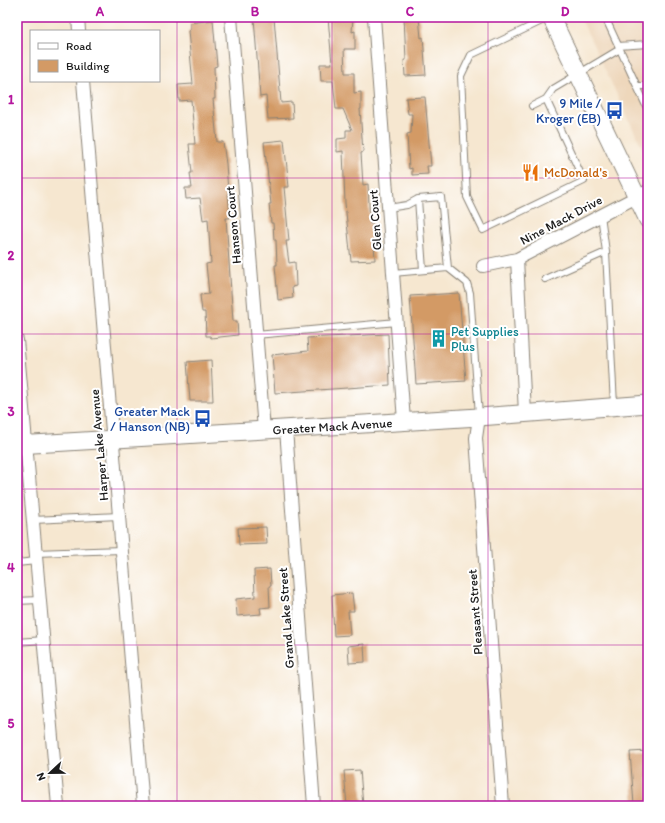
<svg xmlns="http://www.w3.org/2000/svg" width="665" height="823" viewBox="0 0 665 823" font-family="Itim,sans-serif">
<rect width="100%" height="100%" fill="#fff"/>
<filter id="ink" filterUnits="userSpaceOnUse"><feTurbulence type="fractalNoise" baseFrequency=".025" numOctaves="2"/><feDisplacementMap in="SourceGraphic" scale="8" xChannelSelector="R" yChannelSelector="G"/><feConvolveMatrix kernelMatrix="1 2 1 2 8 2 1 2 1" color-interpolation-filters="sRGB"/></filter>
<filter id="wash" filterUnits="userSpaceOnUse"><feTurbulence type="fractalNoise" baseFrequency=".012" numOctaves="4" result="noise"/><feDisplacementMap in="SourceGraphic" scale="16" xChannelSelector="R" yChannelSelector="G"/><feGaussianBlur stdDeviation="0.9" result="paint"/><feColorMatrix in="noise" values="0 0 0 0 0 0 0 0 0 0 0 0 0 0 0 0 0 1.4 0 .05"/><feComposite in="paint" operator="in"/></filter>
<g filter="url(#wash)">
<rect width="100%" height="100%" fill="#f6e7d0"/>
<path fill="#eed7bb" d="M580 17H648V160Z"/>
<g id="blocks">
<path fill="#d39a65" d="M274 17 281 103 292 102 293 118 268 119 266 96 260 97 254 18Z
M328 17H353L352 32 355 31V49H344L345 73H354V93L361 92V109H360L363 152 361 153 363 185 368 184 370 224H373L375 260 351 261 345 203 343 151 337 152V139L346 138V130H352L343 109H336L333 81H321L320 64H332Z
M404 17H419L421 38 423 37 426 75 405 76 404 60H406Z
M213 20 217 66 214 67 215 99H213L217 142H223L226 164 230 218H226L233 321H237L238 335 211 338 210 336H206L205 312H202L200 295 209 294 206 264 211 263 208 219 203 220 200 198 186 199 185 188H192L190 173H192L189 144H195L191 100 179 101 178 85 193 84 188 31 190 30V23Z
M425 97 431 166H427L428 174 412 175V168L409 169 407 134 411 133 412 114H408L406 98Z
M284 140 289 187H284L289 241H286L289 263 295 262 296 286 292 287 293 298 278 300 275 265H277L276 240H274L273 223H271L269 204H271L264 142Z
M459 293 466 381 416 384 410 296Z
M388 334 390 385 275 393 272 355 308 351 307 338Z
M211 360 213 401H190L187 362Z
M266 527 267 544 239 545 238 528Z
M270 569 271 586H269L270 607 260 608 261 614 237 616 236 599 255 597 254 570Z
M352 593 354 611H348L350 635 334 636 332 595Z
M364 644 365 662 349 663 348 646Z
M648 751V805H634L630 752Z
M360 770 363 806H347L344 771Z"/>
</g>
</g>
<g filter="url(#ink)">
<use href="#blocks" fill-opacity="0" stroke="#898276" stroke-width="1"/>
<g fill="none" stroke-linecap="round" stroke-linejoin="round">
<defs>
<path id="lane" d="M550 17 471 55 461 76 467 197 483 230 584 181 546 99 553 89 620 49
M605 17 648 110
M618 46 648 44
M637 86H648
M532 106 546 99
M418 199 423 270
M388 208 407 205 418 199 441 197 448 268 467 283 470 293 479 415
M601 215 606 252 614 405
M393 273 448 268
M545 279 606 252
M256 335 397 322
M33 520 119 516
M35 553 122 550
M17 563 36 561
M17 601 39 600
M17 642 44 640"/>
<path id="street" d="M78 17 79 31
M231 17 264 430
M374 17 404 421
M83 81 143 806
M517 259 525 413
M483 266 517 259 648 191
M17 340 58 806
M479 417 476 438 503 806
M286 429 314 806"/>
<g id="secondary">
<path d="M551 17 648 220"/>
<path id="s1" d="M17 445 479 417 648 404"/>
</g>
</defs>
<use href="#lane" stroke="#898276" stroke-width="8"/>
<use href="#street" stroke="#898276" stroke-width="14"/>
<use href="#secondary" stroke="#898276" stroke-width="19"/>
<use href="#lane" stroke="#fff" stroke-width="6"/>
<use href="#street" stroke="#fff" stroke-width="12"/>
<use href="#secondary" stroke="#fff" stroke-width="17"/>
</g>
</g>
<path fill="none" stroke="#b5179e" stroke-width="1" stroke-opacity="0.55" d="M177 17V806M332 17V806M488 17V806M17 178H648M17 334H648M17 489H648M17 645H648"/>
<defs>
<symbol id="bus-bare" viewBox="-9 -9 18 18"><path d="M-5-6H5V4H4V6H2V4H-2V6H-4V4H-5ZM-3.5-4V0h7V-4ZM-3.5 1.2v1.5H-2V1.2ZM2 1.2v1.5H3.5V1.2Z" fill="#1a4fb4" stroke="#fff" stroke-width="2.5" paint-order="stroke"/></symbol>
<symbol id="restaurant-bare" viewBox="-9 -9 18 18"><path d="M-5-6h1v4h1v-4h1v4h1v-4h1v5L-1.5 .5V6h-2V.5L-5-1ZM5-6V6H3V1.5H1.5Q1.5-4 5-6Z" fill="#e8710a" stroke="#fff" stroke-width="2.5" paint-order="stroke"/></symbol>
<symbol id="building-bare" viewBox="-9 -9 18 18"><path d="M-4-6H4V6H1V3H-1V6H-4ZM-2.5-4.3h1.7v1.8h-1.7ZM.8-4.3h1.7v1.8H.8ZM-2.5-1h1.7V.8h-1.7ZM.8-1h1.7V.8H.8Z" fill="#0f9aa8" stroke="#fff" stroke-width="2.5" paint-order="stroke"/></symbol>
</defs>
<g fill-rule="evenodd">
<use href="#bus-bare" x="602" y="98" width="25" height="25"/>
<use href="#restaurant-bare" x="518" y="160" width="25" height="25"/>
<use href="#building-bare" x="426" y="326" width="25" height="25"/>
<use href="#bus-bare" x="190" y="406" width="25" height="25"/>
</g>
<g text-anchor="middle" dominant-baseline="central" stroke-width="4" stroke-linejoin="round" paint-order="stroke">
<g font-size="13" fill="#164399" stroke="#fff" text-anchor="end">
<text x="601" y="103">9 Mile /<tspan x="601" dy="15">Kroger (EB)</tspan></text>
<text x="190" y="411">Greater Mack<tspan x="190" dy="15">/ Hanson (NB)</tspan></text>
</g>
<g font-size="13" fill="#c56008" stroke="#fff" text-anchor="start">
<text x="544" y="172">McDonald's</text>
</g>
<g font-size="13" fill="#1c1c1c" stroke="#fff">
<text transform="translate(375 220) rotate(-94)">Glen Court</text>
<text transform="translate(561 220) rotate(-28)">Nine Mack Drive</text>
<text transform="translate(233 225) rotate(-95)">Hanson Court</text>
<text stroke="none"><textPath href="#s1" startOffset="316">Greater Mack Avenue</textPath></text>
<text transform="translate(99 445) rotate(-95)">Harper Lake Avenue</text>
<text transform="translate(475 612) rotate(-94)">Pleasant Street</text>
<text transform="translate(286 618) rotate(-94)">Grand Lake Street</text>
</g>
<g font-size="13" fill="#0d838f" stroke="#fff" text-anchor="start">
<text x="451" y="331">Pet Supplies<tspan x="451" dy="15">Plus</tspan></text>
</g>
</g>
<rect width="665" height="823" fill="none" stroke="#fff" stroke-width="44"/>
<rect x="30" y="30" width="130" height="52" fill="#ffffff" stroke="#a4a4a4"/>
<rect x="38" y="43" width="20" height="6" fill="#ffffff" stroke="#a4a4a4"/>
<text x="66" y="50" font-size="12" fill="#1c1c1c">Road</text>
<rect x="38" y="60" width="20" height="12" fill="#d39a65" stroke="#a4a4a4"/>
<text x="66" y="70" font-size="12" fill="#1c1c1c">Building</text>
<g transform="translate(50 773) rotate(248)" stroke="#ffffff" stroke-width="3" paint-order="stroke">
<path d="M0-3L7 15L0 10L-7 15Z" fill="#1c1c1c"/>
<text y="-6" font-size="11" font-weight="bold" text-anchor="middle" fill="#1c1c1c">N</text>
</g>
<rect x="22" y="22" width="621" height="779" fill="none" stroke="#b5179e" stroke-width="1.5"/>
<g font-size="13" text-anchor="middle" font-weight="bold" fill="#b5179e">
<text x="100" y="16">A</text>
<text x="255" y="16">B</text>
<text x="410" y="16">C</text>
<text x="565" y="16">D</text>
<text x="11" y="104">1</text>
<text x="11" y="260">2</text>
<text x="11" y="416">3</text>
<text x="11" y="572">4</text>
<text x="11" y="728">5</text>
</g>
</svg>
